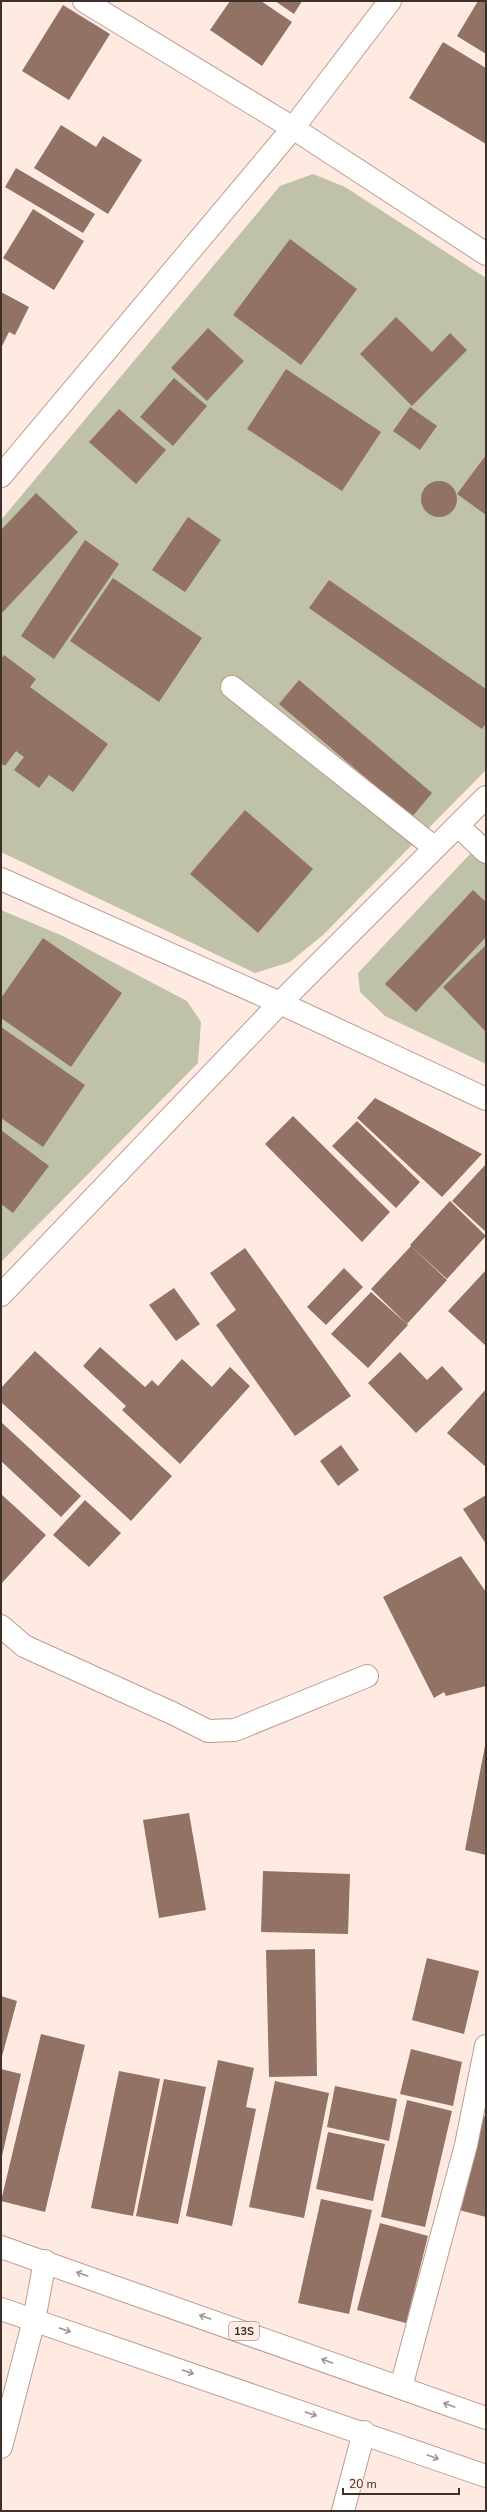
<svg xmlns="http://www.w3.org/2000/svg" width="487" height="2512" viewBox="0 0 487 2512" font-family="'Nunito Sans',sans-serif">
<rect width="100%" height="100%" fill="#ffeae1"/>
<path fill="#bfc2a8" d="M313 174 345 187 486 278V770L323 935 290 962 255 973 1 852V520L280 186Z
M486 837V1064L385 1016 360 992 358 973Z
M1 910 63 936 187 1001 201 1022 198 1063 1 1262Z"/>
<path fill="#917265" d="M230 1H261L292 22 262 66 210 30Z
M275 1H302L294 14Z
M478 1H486V54L457 36Z
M63 5 110 34 69 100 22 71Z
M443 42 486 68V144L409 98Z
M61 125 96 147 103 136 142 160 108 214 34 168Z
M16 168 95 214 83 233 5 187Z
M33 209 84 241 54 290 3 258Z
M290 239 357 289 301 365 233 315Z
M1 292 29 307 15 335 9 332 1 348Z
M396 317 432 352 450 333 467 350 412 406 360 354Z
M208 328 244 361 207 401 171 368Z
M286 369 381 432 342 491 247 429Z
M174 378 207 406 173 446 140 417Z
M410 407 437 426 420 450 393 431Z
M119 409 166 450 136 484 89 442Z
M486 455V515L457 494Z
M421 499a18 18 0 1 1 36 0a18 18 0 1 1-36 0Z
M36 493 78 532 1 614V530Z
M188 517 221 540 185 592 152 570Z
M85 540 119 564 54 659 21 636Z
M113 578 202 638 159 702 70 641Z
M329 580 486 689V723L482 729 309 608Z
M4 655 36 679 30 687 108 744 73 792 49 775 39 788 14 770 24 757 16 751 5 766 1 763V659Z
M299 680 432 793 412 817 279 704Z
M245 810 313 869 258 933 190 874Z
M473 890 486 902V937L416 1012 385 984Z
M43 938 122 993 71 1067 1 1018V998Z
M486 945V1032L443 987Z
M1 1027 85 1085 43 1147 1 1118Z
M375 1098 482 1154 442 1197 357 1118Z
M293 1116 390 1212 362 1242 265 1144Z
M357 1121 420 1182 396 1208 332 1146Z
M1 1130 49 1166 13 1213 1 1204Z
M486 1164V1232L452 1201Z
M450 1201 486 1236 447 1279 410 1245Z
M411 1246 447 1280 407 1324 371 1289Z
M245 1248 351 1396 295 1436 216 1325 236 1310 210 1273Z
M344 1268 363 1287 326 1325 307 1307Z
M486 1270V1346L448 1311Z
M174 1288 200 1324 176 1341 149 1305Z
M371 1292 408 1325 368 1368 331 1334Z
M100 1347 145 1387 152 1380 158 1386 182 1359 212 1387 230 1367 250 1386 180 1464 122 1410 126 1406 83 1366Z
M35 1351 172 1476 131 1521 1 1402V1388Z
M400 1352 427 1380 442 1366 463 1389 416 1433 368 1383Z
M486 1389V1467L447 1433Z
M1 1422 81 1496 61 1517 1 1461Z
M341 1445 359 1470 338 1486 320 1461Z
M1 1494 46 1535 1 1584Z
M486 1495V1544L463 1509Z
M85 1500 121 1533 89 1567 53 1535Z
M461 1556 486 1592V1686L446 1696 444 1692 434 1698 383 1597Z
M485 1746H486V1855L465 1850Z
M189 1813 206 1910 159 1918 143 1820Z
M263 1871 350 1874 348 1934 261 1932Z
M315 1949 317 2076 269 2077 266 1950Z
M427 1958 479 1971 464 2034 412 2020Z
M1 1996 17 2001 1 2060Z
M41 2034 85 2045 45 2212 1 2201Z
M411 2049 462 2062 453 2106 400 2094Z
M218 2060 254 2068 246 2107 256 2109 232 2226 186 2216Z
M1 2069 21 2074 2 2156H1Z
M119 2071 160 2079 133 2216 91 2208Z
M164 2079 206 2087 178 2224 136 2216Z
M275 2081 329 2093 304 2218 249 2207Z
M335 2086 397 2099 389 2141 327 2127Z
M407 2100 452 2111 425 2227 381 2217Z
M483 2116 486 2117V2217L459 2210Z
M328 2132 385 2144 373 2201 316 2189Z
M321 2199 372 2210 349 2314 298 2303Z
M380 2223 428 2236 406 2323 357 2310Z"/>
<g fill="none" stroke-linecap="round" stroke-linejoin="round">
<defs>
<path id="minor" d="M84 1 293 128 486 254
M1 476 293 128 390 1
M232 687 435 848
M458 826 486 852
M1 879 280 1003 486 1099
M1 1295 280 1003 486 797
M1 1626 24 1646 172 1713 208 1731 235 1730 367 1676
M401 2387 466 2145 486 2046
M1 2447 34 2320 45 2261
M343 2511 364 2432"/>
<path id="highway" d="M1 2247 486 2418
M1 2309 486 2476"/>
</defs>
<use href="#minor" stroke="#bd9c8f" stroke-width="24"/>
<use href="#highway" stroke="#bd9c8f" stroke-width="24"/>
<use href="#minor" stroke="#fff" stroke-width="22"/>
<use href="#highway" stroke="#fff" stroke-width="22"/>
</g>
<defs><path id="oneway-shaft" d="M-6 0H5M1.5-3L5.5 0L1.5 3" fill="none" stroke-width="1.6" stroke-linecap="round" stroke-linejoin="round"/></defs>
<g stroke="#9e9794">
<use href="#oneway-shaft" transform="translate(82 2274) rotate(-161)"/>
<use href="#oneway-shaft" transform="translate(205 2317) rotate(-161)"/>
<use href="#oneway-shaft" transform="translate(65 2330) rotate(19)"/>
<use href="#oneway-shaft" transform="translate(327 2361) rotate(-161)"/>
<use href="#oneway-shaft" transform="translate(188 2372) rotate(19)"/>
<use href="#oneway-shaft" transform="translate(449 2405) rotate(-160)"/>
<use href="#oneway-shaft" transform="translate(311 2414) rotate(19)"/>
<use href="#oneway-shaft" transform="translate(433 2457) rotate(20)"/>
</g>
<g text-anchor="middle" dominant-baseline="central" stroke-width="4" stroke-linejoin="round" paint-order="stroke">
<rect fill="#ffeae1" stroke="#776761" stroke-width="1" x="229" y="2322" width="30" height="18" rx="3"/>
<g font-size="11" font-weight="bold" fill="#3d2f2a">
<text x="244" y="2331">13S</text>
</g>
</g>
<rect width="487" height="2512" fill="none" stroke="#3d2f2a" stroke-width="4"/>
<path d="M343 2488v6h116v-6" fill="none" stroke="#3d2f2a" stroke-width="2"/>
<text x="349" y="2488" font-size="12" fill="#3d2f2a" stroke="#ffeae1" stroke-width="3" paint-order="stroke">20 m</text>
</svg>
